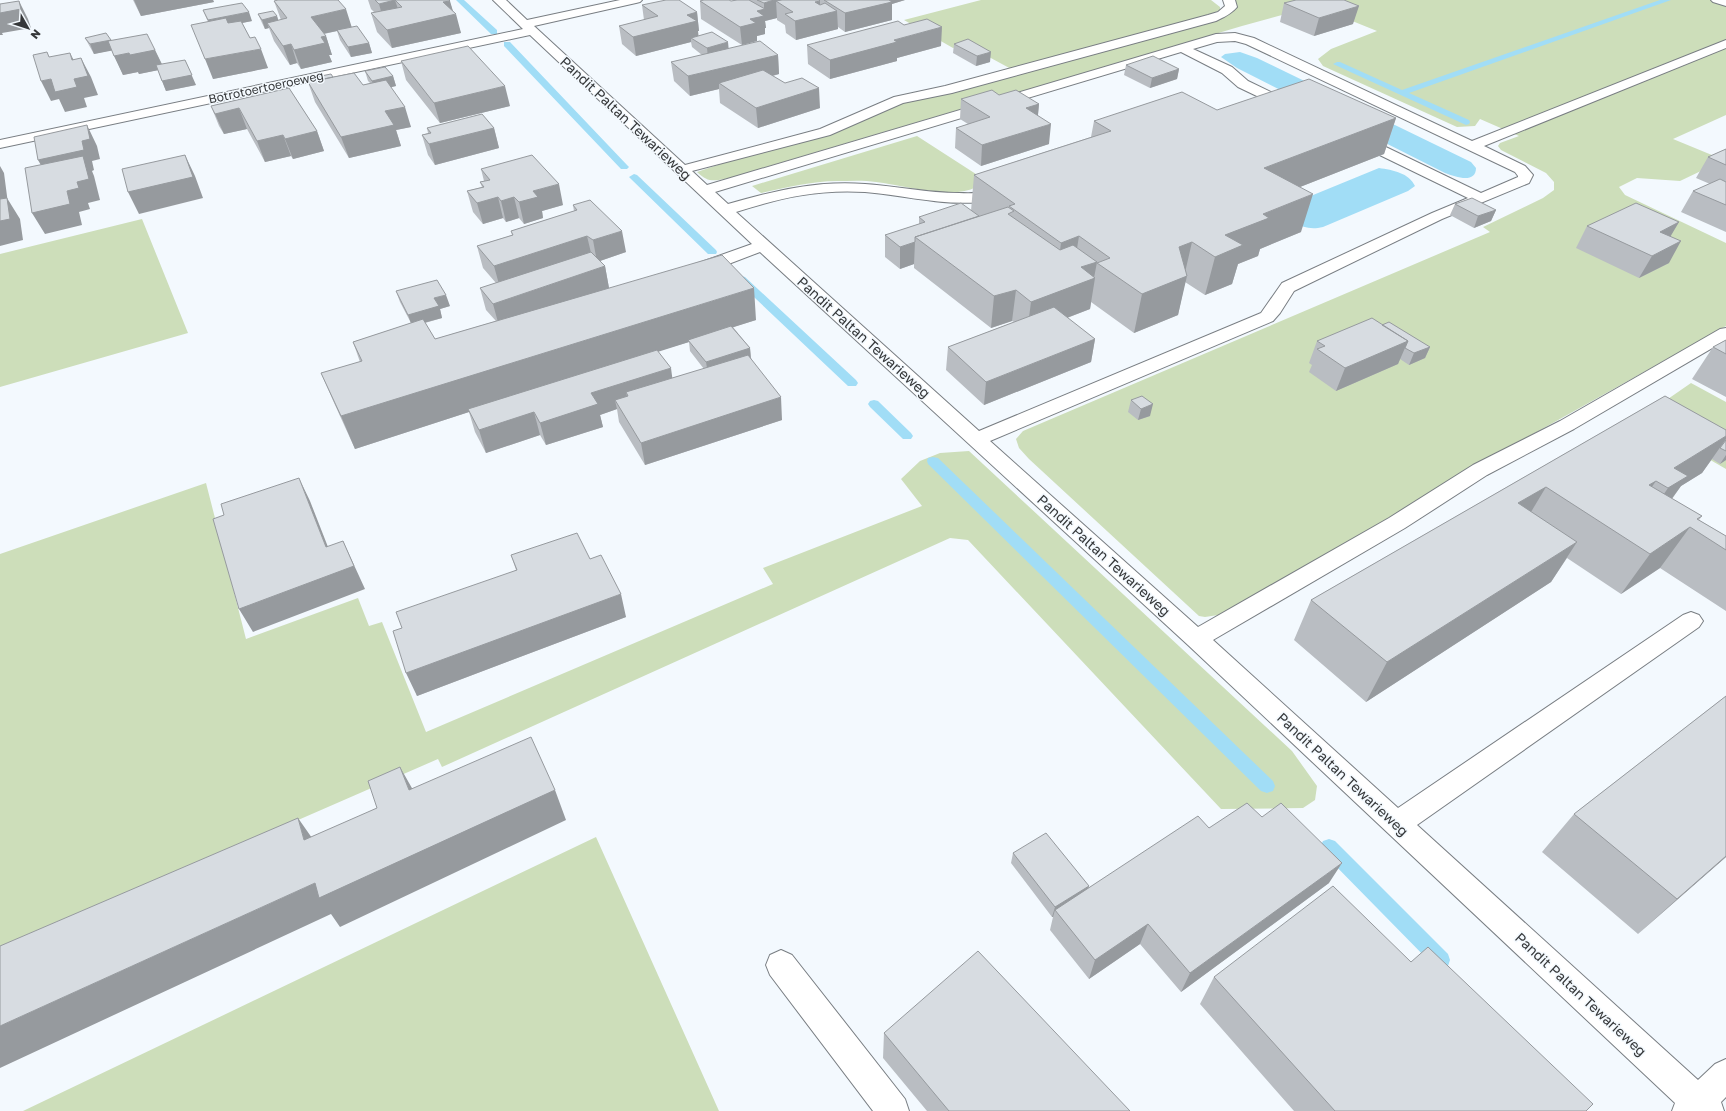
<svg xmlns="http://www.w3.org/2000/svg" width="1726" height="1111" viewBox="0 0 1726 1111" font-family="'Golos Text',sans-serif">
<rect width="100%" height="100%" fill="#f3f9fe"/>
<path fill="#cddeba" d="M981 0H1211L1220 7V10L1208 16 1013 70 965 44 953 48 904 20Z
M1234 0H1726V115L1673 139 1724 160 1680 181 1637 178 1619 187 1625 195 1726 243V326L1526 438 1225 614 1205 617 1199 616 1029 459 1019 448 1016 439 1023 431 1490 232 1483 227 1543 198 1554 190V182L1546 173 1501 150 1498 146 1500 143 1519 136 1480 119 1475 126 1457 127 1323 66 1318 59 1331 49 1377 31 1315 6 1242 26 729 178C713 181 709 183 697 172L909 100 965 87 1224 17 1236 7V1Z
M917 136 979 176 976 187C954 200 902 185 876 182 864 180 850 181 837 181 811 181 786 188 761 193L752 186Z
M142 219 188 333 0 387V254Z
M1691 383 1726 402V469L1639 419Z
M969 451 1292 751 1317 786 1315 800 1303 808 1221 809 968 540 950 538 442 767 438 759 0 950V554L206 483 246 639 358 598 369 626 382 622 426 732 773 584 763 568 922 506 901 479 920 461 940 453Z
M596 837 719 1111H23Z"/>
<path fill="#a1ddf6" d="M1240 52 1257 58 1471 162 1476 168C1476 184 1456 177 1445 173L1237 68 1221 57 1225 54Z
M1379 168C1393 170 1409 173 1415 186L1408 191 1323 227C1302 232 1294 221 1279 209Z"/>
<g fill="none" stroke-linecap="round" stroke-linejoin="round">
<path fill="#a1ddf6" fill-rule="evenodd" d="M456 0H464L497 30V34H491Z
M1660 0H1671L1409 93 1469 120 1470 122 1469 124 1466 125 1333 64 1337 62H1340L1402 90Z
M504 42H510L627 165 629 167 627 169H621L504 46Z
M634 174 637 175 716 250 717 252 716 254H708L631 179 629 177Z
M741 276 745 277 856 380 858 383 856 386H848L737 281 736 279Z
M874 400 878 401 911 433 913 436 911 439H903L870 407 868 404 870 401Z
M933 457 938 458 1273 781 1275 786 1273 791 1267 793 1261 791 928 464 927 461 928 458Z
M1329 839 1335 841 1448 954 1450 960 1448 966 1441 969 1434 966 1323 853 1320 847 1323 841Z"/>
<defs>
<path id="minor" d="M493 0H506L527 20 620 0H642L640 2 636 3 534 26 685 165 820 129 894 97 945 86 1208 15 1218 12 1225 6 1223 0H1235L1237 7C1231 14 1224 17 1216 21L952 93 903 103 830 135 692 171 707 185 1216 34 1235 33 1254 38 1472 141 1726 40V48L1484 146 1525 166 1533 175 1529 183 1442 219 1294 291 1280 313 1273 321 990 441 1198 627 1389 518 1473 465 1560 421 1720 329 1726 328V340L1574 429 1487 475 1405 528 1213 640 1398 808 1683 615 1691 612 1699 615 1703 621 1699 627 1417 825 1698 1080 1715 1064 1726 1059V1097L1721 1102 1724 1111H1672L1675 1103 1188 645 760 252 705 273 699 274 693 273 691 269 693 265 752 244 530 35 0 148V140L523 29ZM1235 41 1246 44 1515 172 1518 176V177L1481 193 1363 136 1358 135 1353 136 1351 139 1353 142 1468 198 1432 213 1282 283 1261 313 979 431 736 212C780 198 818 189 865 192 903 195 942 206 980 202 989 201 998 197 1006 194L1009 191 1006 188C997 185 989 191 980 192 973 194 965 193 959 193 928 193 896 186 865 184 817 180 773 191 728 204L715 192 1181 52 1222 73 1238 87 1286 110H1296L1298 107 1296 104 1248 81 1232 67 1193 49 1217 42Z
M1711 0H1726V6L1713 2Z
M781 950 792 955 905 1099 909 1111H873L770 975 766 965 770 955Z"/>
</defs>
<use href="#minor" stroke="#797e83" stroke-width="2"/>
<use href="#minor" fill="#fff" fill-rule="evenodd"/>
</g>
<path fill="#b9bdc2" fill-rule="evenodd" d="M133 0H213L214 2 141 16Z
M368 0H449L461 33 392 48 377 32 371 13H375L371 9Z
M737 0H905L892 4V20L845 32 838 27V29L796 40 786 33 785 25 777 20V18L765 21 766 28H765V34L757 36V41L742 45 701 19 700 1H731Z
M274 1 352 27 369 43 372 53 351 57 340 40 337 31 324 34 326 36 332 55H329L332 62 301 69 297 63 290 65 274 41 269 28 265 29 262 23 258 14 277 16 278 20H281Z
M1284 3 1353 24 1314 36 1280 22Z
M642 5 697 12 699 31H698V36L728 49 778 55 779 74 773 76 820 108 758 128 720 103 719 89 690 96 674 81 671 62 702 55 692 47 691 42 636 56 622 44 619 26 644 20Z
M203 10 252 21 242 23 250 38 268 68 213 79 208 22Z
M85 38 111 41 155 50 162 64 196 85 166 91 158 70 139 74 138 72 123 75 112 50 94 54 90 47Z
M954 44 990 62 976 66 953 53Z
M807 45 941 46 897 58V61L830 79 808 64Z
M401 61 510 106 440 123 406 80Z
M1126 65 1179 69 1177 79 1150 88 1124 75Z
M365 71 393 76 396 86 391 87 411 127 396 130 401 146 349 158 315 102 308 82H312L311 78 333 77 363 85 370 83 368 81Z
M289 88 317 131 324 151 293 159 291 156 265 162 247 129 224 134 219 126 211 106Z
M999 95 1039 104 1038 115 1049 144 981 166 955 148 956 128 968 124 960 119 961 99Z
M1217 110 1396 118 1384 154 1300 187 1301 232 1260 249 1258 256 1238 264 1232 284 1205 295 1185 282 1178 315 1134 333 1091 302 1090 309 1067 318 1095 339 1091 362 984 405 946 370 948 347 1014 322 1012 321 991 328 914 268V264L900 269 885 257V235L919 224V217L971 211 974 175 1091 137 1094 121Z
M427 128H494L499 148 435 165 428 155 422 135 428 133Z
M1726 149V232L1681 212 1693 191 1710 184 1696 178 1708 157Z
M481 169 563 205 542 211 543 218 524 224 519 218 506 222 503 218 483 224 473 212 467 191 482 187 480 182 484 181Z
M1455 204 1496 210 1491 221 1474 228 1450 215Z
M573 205 626 252 600 261 605 266 609 288 756 320 733 327 750 348 751 358 782 420 645 465 619 422 617 409 600 415 603 427 546 445 540 435 486 453 475 432 469 412 355 449 335 405 321 373 360 362 353 342 411 323 400 302 396 291 450 306 440 309 442 318 425 323 435 339 496 321 486 310 480 288 496 283 483 268 477 246 512 235 511 231 574 211ZM689 342 690 351 704 369 672 378 658 351Z
M1679 222 1670 236 1669 263 1639 278 1576 248 1587 226Z
M1382 325 1430 347 1425 358 1409 365 1400 359 1398 364 1336 391 1309 372 1312 365 1309 363 1317 341Z
M1726 340V397L1692 379 1713 347Z
M1665 396 1726 430V460L1720 464 1712 459 1702 473 1681 486 1672 499 1702 516 1699 520 1726 536V611L1660 568 1621 594 1567 558 1551 582 1366 702 1294 640 1311 600Z
M1131 400 1150 416 1138 420 1128 412Z
M511 555 590 559 626 617 417 696 402 628 516 570Z
M1726 696V857L1638 934 1542 852 1574 814Z
M1262 817 1329 883 1181 992 1140 944 1089 979 1050 930 1053 917H1052L1011 863 1013 853 1089 886 1088 888 1209 828Z
M1411 962 1586 1111H1294L1200 1004 1214 977Z
M884 1033 1130 1111H927L883 1058Z"/>
<path fill="#969a9e" d="M134 0H213L214 2 141 16Z
M395 0 401 18 384 22 379 4Z
M774 0H794L776 1 777 18 765 21 766 28H765V34L757 36V41L742 45 740 27 750 19 757 11 764 9V3Z
M886 0H905L892 4V20L845 32V13Z
M19 1 28 19 31 28 2 33 3 35H0V13Z
M450 1 454 15 456 14 461 33 392 48 387 30 443 2Z
M820 1V15L837 11 838 29 796 40 795 21 815 2Z
M1359 6 1353 24 1314 36 1319 18Z
M346 9 352 28 317 35 311 17Z
M249 12 252 21 212 29 208 20Z
M697 12 699 31H698L699 40 691 38V42L636 56 633 37 687 15Z
M277 16 280 26 267 23 269 28 265 29 262 20Z
M942 27 941 46 897 58V61L830 79V60L894 40Z
M326 36 332 55H329L332 62 301 69 294 50 321 37Z
M111 40 115 50 94 54 90 44Z
M728 42 729 52 708 58 707 48Z
M369 43 372 53 351 57 348 47Z
M291 44 297 63 290 65 283 46Z
M261 49 268 68 213 79 205 59Z
M155 50 164 69 139 74 138 72 123 75 114 56 129 53Z
M991 52 990 62 976 66 977 56Z
M70 53 80 72 81 58 91 77 98 95 84 98 87 107 65 112 59 99 51 101 41 81 51 79H74L72 60Z
M778 55 779 74 725 87 719 83V89L690 96 688 76Z
M185 60 196 85 166 91 162 81Z
M1179 69 1177 79 1150 88 1152 78Z
M393 76 396 86 375 91 372 81Z
M505 86 510 106 440 123 434 103Z
M819 88 820 108 758 128 756 108Z
M1039 104 1037 124 1026 108Z
M405 107 411 127 396 130 401 146 349 158 341 137 385 111Z
M239 108 247 129 224 134 215 114Z
M1396 118 1384 154 1254 205 1264 168Z
M1051 124 1049 144 981 166 982 145Z
M87 125 97 146 100 159 92 161 94 170 92 171 94 176 100 200 88 203 90 209 79 212 82 225 45 234 32 213 50 181 38 160 82 141Z
M494 128 499 148 435 165 429 144Z
M317 131 324 151 293 159 285 139Z
M283 135 291 156 265 162 257 141Z
M185 155 195 176 203 198 139 214 128 192Z
M0 166 4 173 10 219 7 198 20 219 23 240 0 246Z
M559 184 563 205 542 211 543 218 524 224 519 202 533 191Z
M1313 194 1301 232 1260 249 1258 256 1238 264 1232 284 1205 295 1215 257 1225 235 1263 214Z
M498 197 503 218 483 224 477 203Z
M514 197 519 218 506 222 501 201Z
M1496 210 1491 221 1474 228 1478 216Z
M1679 222 1666 244 1660 232Z
M622 231 626 252 597 262 593 240Z
M587 236 592 257 500 288 494 266Z
M1079 236 1073 274 1056 281 1061 243Z
M1681 241 1669 263 1639 278 1652 256Z
M915 242 914 264 900 269V247Z
M1192 242 1184 277 1187 276 1178 315 1134 333 1142 294 1179 247Z
M1097 262 1094 278H1095L1090 309 1027 333 1031 302 1081 267Z
M605 266 609 288 499 326 493 304Z
M754 288 756 320 690 341 688 340 689 342 469 412 468 409 469 412 355 449 341 416Z
M1016 290 1012 321 991 328 994 296Z
M446 295 450 306 440 309 442 318 412 326 408 315 434 298Z
M1095 339 1091 362 984 405 986 382Z
M1408 341 1398 364 1336 391 1345 368Z
M1430 347 1425 358 1409 365 1414 353Z
M750 348 751 360 708 374 706 362Z
M671 368 674 391 628 396 626 392 629 406 615 400 617 409 600 415 603 427 546 445 540 423 591 393Z
M781 397 782 420 645 465 641 443Z
M1153 404 1150 416 1138 420 1141 409Z
M534 412 540 435 486 453 479 430Z
M1726 436V439L1702 473 1681 486 1659 516 1640 529 1668 488 1674 468Z
M1726 455V460L1720 464Z
M299 478 310 501 337 570 326 547Z
M1656 481 1628 521 1649 485Z
M1546 487 1522 527 1518 503Z
M1690 527 1660 568 1621 594 1650 554Z
M343 541 365 589 253 632 239 609Z
M1577 542 1551 582 1366 702 1387 662Z
M621 594 626 617 417 696 406 673Z
M400 767 417 797 409 790Z
M555 790 566 820 340 927 331 914 0 1068V1026L315 883Z
M298 818 319 848 304 840Z
M1726 856V857L1638 934 1677 899Z
M1342 863 1329 883 1181 992 1190 973Z
M1089 886 1086 897 1055 910 1053 917H1052L1055 907Z
M1148 924 1140 944 1089 979 1095 960Z"/>
<path fill="#d7dce1" stroke="#969a9e" d="M278 0H338L346 9 311 17 326 36 321 37 325 43 294 50 291 44 283 46 267 23 287 18 274 1Z
M375 0H449L450 1 443 2 456 14 387 30 371 13 402 7 395 0 379 4Z
M666 0H679L697 12 687 15 697 21 633 37 619 26 658 16 642 5Z
M704 0H729L731 1 737 0H749L765 9 757 11 764 16 750 19 756 23 740 27 700 1Z
M757 0H774L764 3Z
M782 0H819L820 1 815 2 820 5 825 3 837 11 795 21 785 14 793 12 776 1Z
M824 0H889L892 2 845 13Z
M1296 0H1344L1359 6 1319 18 1284 3Z
M19 1 21 9 0 13V4Z
M242 3 249 12 208 20 203 10Z
M273 11 277 16 262 20 258 14Z
M226 18 228 23 241 21 250 38 255 37 261 49 205 59 191 25Z
M927 19 942 27 894 40 897 42 830 60 807 45 898 21 904 25Z
M357 26 369 43 348 47 337 30Z
M712 32 728 42 707 48 691 38Z
M106 33 111 40 90 44 85 38Z
M147 34 155 50 130 55 129 53 114 56 108 41Z
M968 39 991 52 977 56 954 44Z
M760 41 778 55 688 76 671 62Z
M468 46 505 86 434 103 401 61Z
M47 52 49 57 70 53 72 60 81 58 88 76 74 79 77 87 55 92 51 79 41 81 33 55Z
M1153 56 1179 69 1152 78 1126 65Z
M185 60 192 75 162 81 156 65Z
M385 67 393 76 372 81 365 71Z
M763 70 785 83 802 78 819 88 756 108 719 83Z
M354 73 363 85 386 80 405 107 385 111 394 125 341 137 308 82Z
M331 74 333 77 312 82 311 78Z
M1309 79 1396 118 1264 168 1313 194 1263 214 1269 218 1225 235 1243 245 1215 257 1192 242 1179 247 1187 276 1142 294 1097 263 1110 258 1079 236 1061 243 1009 206 1015 204 974 175 1111 131 1094 121 1182 92 1217 110Z
M289 88 317 131 285 139 283 135 257 141 239 108 215 114 211 106Z
M992 90 999 95 1016 90 1039 104 1026 108 1051 124 982 145 956 128 990 117 961 99Z
M482 114 494 128 429 144 422 135 431 133 427 128Z
M87 125 90 139 82 141 84 150 38 160 34 137Z
M1726 149V165L1708 157Z
M185 155 193 177 128 192 122 169Z
M532 155 559 184 533 191 538 197 519 202 514 197 501 201 498 197 477 203 467 191 484 187 480 182 490 180 481 169Z
M83 156 89 179 77 182 79 188 67 191 70 204 32 213 25 168Z
M1720 179 1726 182V205L1693 191Z
M7 198 10 219 0 221V199Z
M1472 198 1496 210 1478 216 1455 204Z
M590 200 622 231 593 240 587 236 494 266 477 246 513 235 511 231 577 210 573 205Z
M961 203 979 216 915 237V242L900 247 885 235 925 222 919 217Z
M1636 203 1679 222 1660 232 1681 241 1652 256 1587 226Z
M1008 207 1014 211 1008 214 1060 250 1073 245 1097 262 1081 267 1095 278 1031 302 1016 290 994 296 915 237Z
M591 252 605 266 493 304 480 288Z
M722 255 754 288 341 416 321 373 362 361 353 342 423 319 435 339Z
M437 280 446 295 434 298 439 306 408 315 396 291Z
M1054 307 1095 339 986 382 948 347Z
M1372 318 1408 341 1345 368 1317 349 1325 346 1317 341Z
M1389 322 1430 347 1414 353 1405 348 1408 341 1382 325Z
M731 326 750 348 706 362 688 340Z
M1726 340V354L1713 347Z
M657 350 671 368 591 393 598 404 540 423 534 412 479 430 468 409Z
M748 355 781 397 641 443 615 400 628 396 626 392Z
M1142 396 1153 404 1141 409 1131 400Z
M1665 396 1726 430V436L1674 468 1688 476 1668 488 1656 481 1649 485 1702 516 1697 519 1726 536V550L1690 527 1650 554 1546 487 1518 503 1577 542 1387 662 1311 600Z
M1726 440V451L1720 448Z
M299 478 326 547 343 541 354 566 239 609 213 519 224 515 221 504Z
M577 533 590 559 601 555 621 594 406 673 393 631 402 628 396 612 517 570 511 555Z
M1726 696V856L1677 899 1574 814Z
M531 737 555 790 319 898 315 883 0 1026V946L298 818 304 840 377 808 368 781 400 767 409 790Z
M1247 803 1262 817 1281 803 1342 863 1190 973 1148 924 1095 960 1055 910 1198 816 1209 828Z
M1046 833 1089 886 1055 907 1013 853Z
M1333 886 1411 962 1428 947 1593 1104 1586 1111H1335L1214 977Z
M978 951 1130 1111H949L884 1033Z"/>
<g text-anchor="middle" dominant-baseline="central" stroke-width="3" stroke-linejoin="round" paint-order="stroke">
<g font-size="12" fill="#353739" stroke="#f3f9fe">
<text transform="translate(266 87) rotate(-12)">Botrotoertoeroeweg</text>
</g>
<g font-size="14" fill="#353739" stroke="#f3f9fe">
<text transform="translate(626 118) rotate(43)">Pandit Paltan Tewarieweg</text>
<text transform="translate(864 337) rotate(42)">Pandit Paltan Tewarieweg</text>
<text transform="translate(1104 555) rotate(42)">Pandit Paltan Tewarieweg</text>
<text transform="translate(1343 774) rotate(43)">Pandit Paltan Tewarieweg</text>
<text transform="translate(1581 994) rotate(43)">Pandit Paltan Tewarieweg</text>
</g>
</g>
<g transform="translate(28 28) rotate(129)" stroke="#f3f9fe" stroke-width="3" paint-order="stroke">
<path d="M0-3L7 15L0 10L-7 15Z" fill="#353739"/>
<text y="-6" font-size="11" font-weight="bold" text-anchor="middle" fill="#353739">N</text>
</g>
</svg>
